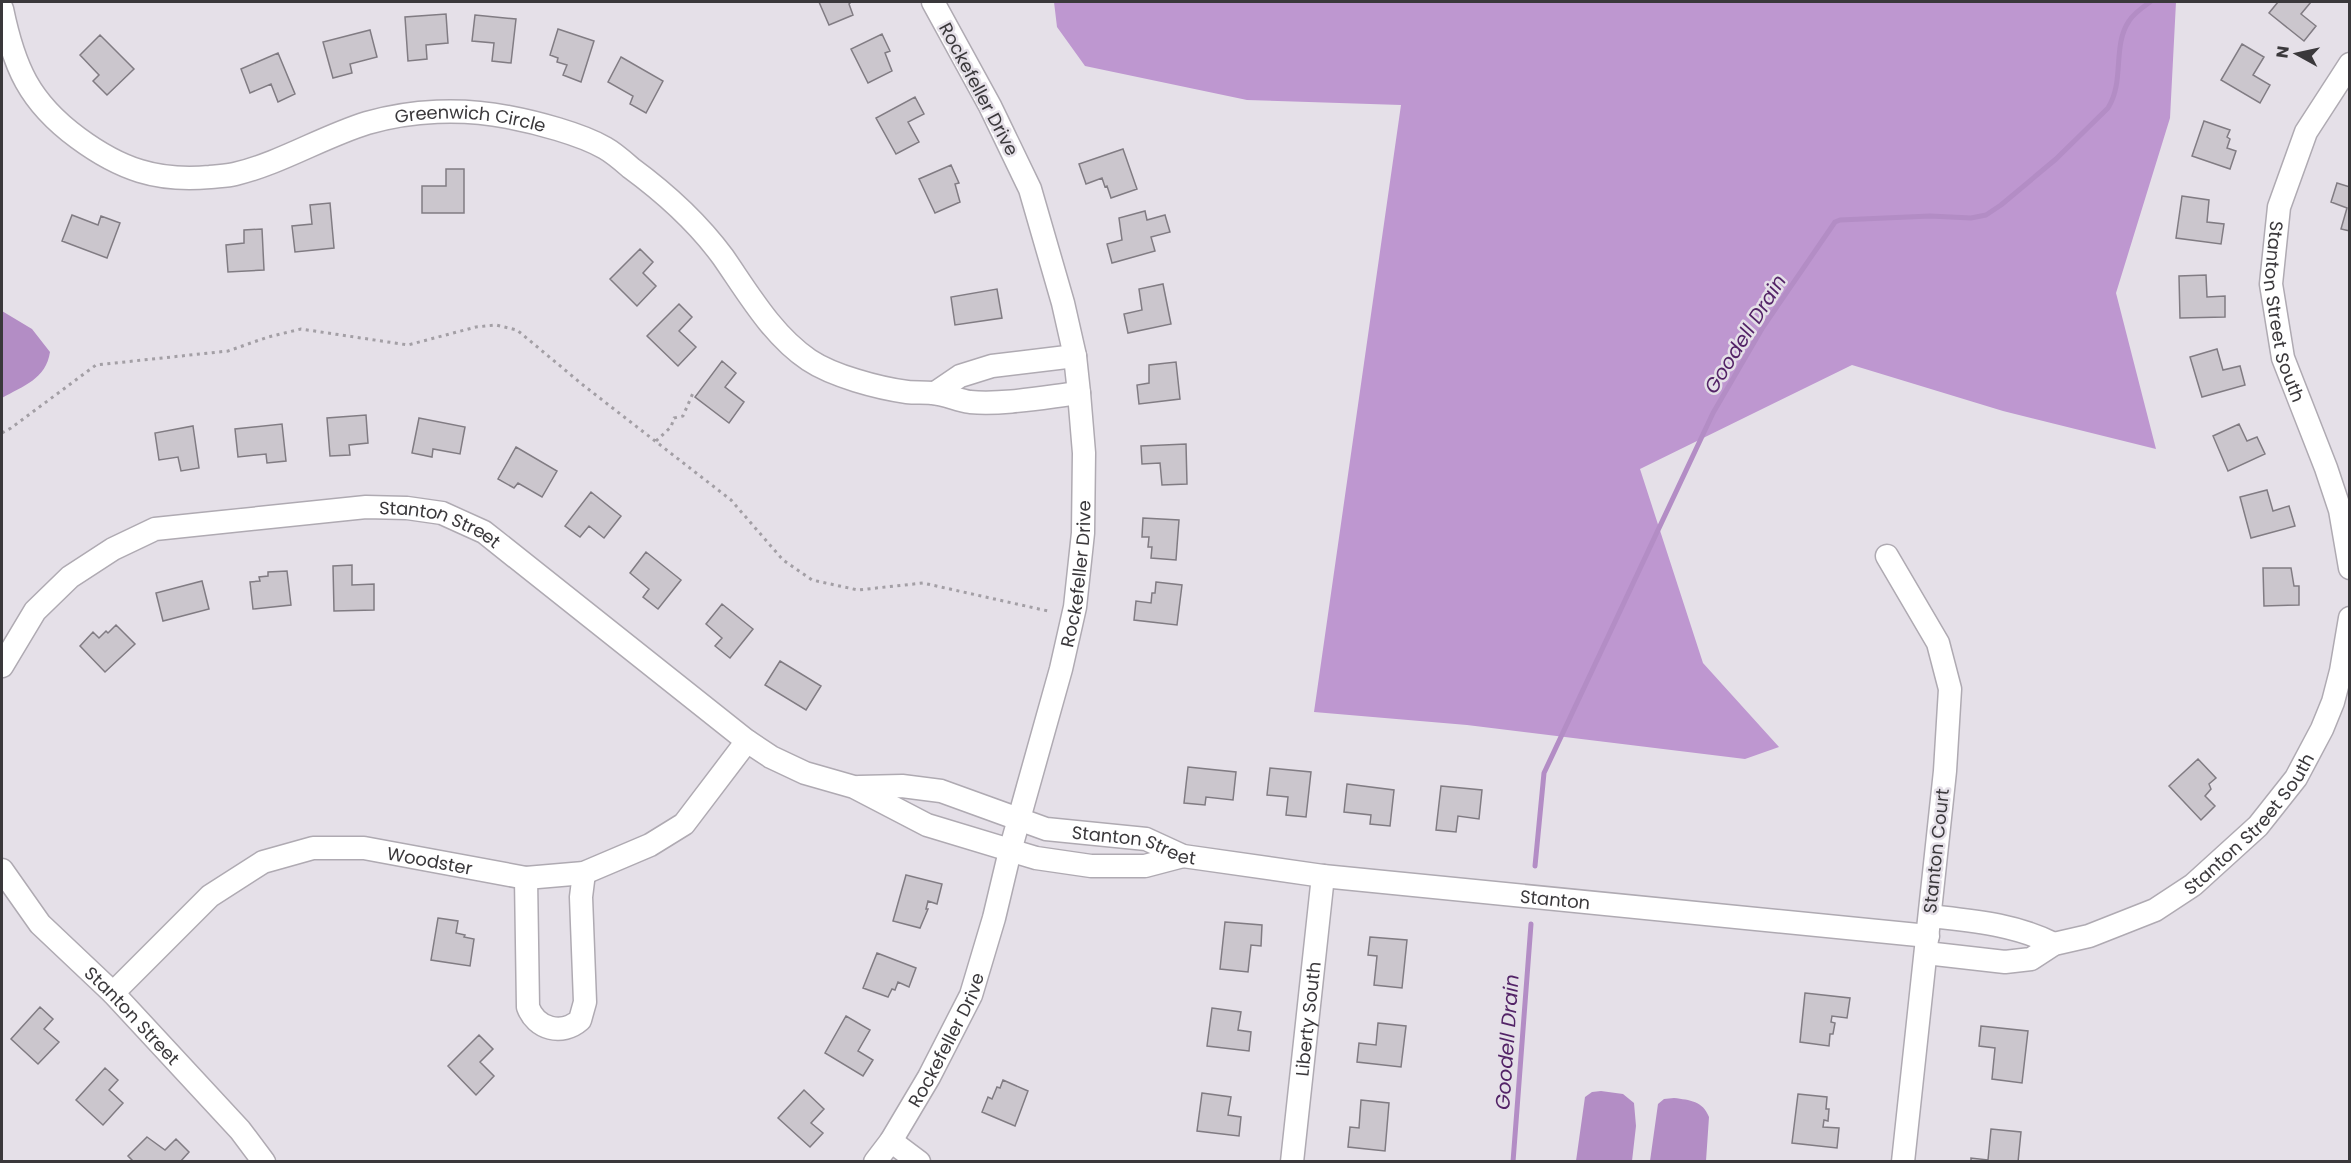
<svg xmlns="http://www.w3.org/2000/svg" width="2351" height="1163" viewBox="0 0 2351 1163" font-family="Poppins,sans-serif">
<rect width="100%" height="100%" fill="#e5e0e8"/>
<path fill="#be97d0" d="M1054 2H2176L2170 118 2116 293 2156 449 2003 411 1852 365 1640 469 1703 663 1779 747 1745 759 1467 725 1314 712 1401 105 1247 100 1085 66 1057 27Z"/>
<path fill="#b38dc5" d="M2 311 32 329 50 352C46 379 23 386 2 398Z
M1601 1091 1623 1094 1634 1103 1636 1126 1632 1161H1576L1585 1097 1592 1092Z
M1674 1098C1690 1100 1703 1101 1709 1117L1706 1161H1650L1658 1104 1664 1099Z"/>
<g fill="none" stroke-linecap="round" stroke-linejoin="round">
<path stroke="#b38dc5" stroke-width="5" d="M1535 866 1544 773 1713 413 1763 327 1835 222 1840 220 1930 216 1971 218 1986 215 2001 205 2056 159 2108 108C2125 81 2112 46 2129 21 2134 13 2143 7 2150 2
M1513 1162 1531 924"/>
</g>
<path fill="#cbc6cd" stroke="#817c83" stroke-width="1.5" d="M819 2H851L849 4 853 15 829 25Z
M2278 2H2311L2301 14 2316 26 2304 41 2269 13Z
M446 14 448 43 426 45 427 59 408 61 405 17Z
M475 15 516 19 511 63 492 61 494 43 472 41Z
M558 29 594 41 581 82 563 75 567 65 557 62 558 58 550 55Z
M370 30 377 57 350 64 352 73 333 78 323 42Z
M882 34 890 51 885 53 892 71 868 83 851 49Z
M100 35 134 69 107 95 93 81 99 75 80 55Z
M2242 44 2264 57 2253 75 2270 85 2260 103 2221 80Z
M278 53 295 94 278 102 271 84 250 93 241 69Z
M621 57 663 81 646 113 630 104 633 96 608 82Z
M915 97 924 114 908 122 919 142 896 154 876 118Z
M2204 121 2230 130 2227 137 2230 139 2227 148 2236 151 2230 169 2192 156Z
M1123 149 1137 189 1111 198 1107 186 1105 187 1102 178 1086 184 1079 164Z
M951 165 959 183 955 184 960 202 935 213 919 179Z
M446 169H464V213H422V186H446Z
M2337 183 2350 187V231L2341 229 2347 208 2331 202Z
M2182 196 2209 200 2207 222 2224 224 2221 244 2176 238Z
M330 203 334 248 295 252 292 226 312 224 310 205Z
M1145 211 1147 220 1165 215 1170 232 1151 237 1155 251 1112 263 1107 244 1122 240 1119 218Z
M72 215 98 225 101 216 120 223 107 258 62 241Z
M262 229 264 270 228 272 226 245 244 243V230Z
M640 249 653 262 643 273 656 286 637 306 610 279Z
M2206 275 2207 297 2225 296V317L2180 318 2179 276Z
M1163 284 1171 324 1128 333 1124 314 1142 310 1139 289Z
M997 289 1002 318 955 325 951 297Z
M679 304 692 317 679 331 696 347 678 366 647 336Z
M2217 349 2223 370 2240 366 2245 385 2202 397 2190 357Z
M722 361 736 373 725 387 744 402 729 423 695 397Z
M1176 362 1180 399 1139 404 1137 385 1149 383V365Z
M366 415 368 443 349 445 350 455 330 456 327 418Z
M419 418 465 427 460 454 433 449 432 457 412 453Z
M282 424 286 461 267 463 266 454 238 457 235 429Z
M2239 424 2247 441 2257 437 2265 454 2228 471 2213 436Z
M193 426 199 468 181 471 178 457 159 460 155 433Z
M1186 444 1187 484 1162 485 1160 463 1142 464 1141 446Z
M516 447 557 471 542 497 518 483 514 488 498 479Z
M2267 490 2273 511 2289 506 2295 526 2251 538 2240 497Z
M591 492 621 516 604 538 589 526 580 537 565 526Z
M1143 518 1179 520 1176 560 1151 558 1152 547H1148L1149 537H1142Z
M646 552 681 580 658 609 643 597 649 589 630 573Z
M352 565V585L374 584V610L334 611 333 566Z
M2263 568H2291L2294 586H2299V605L2264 606Z
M287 571 291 605 253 609 250 582 260 581 259 577 268 576V572Z
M202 581 209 609 163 621 156 593Z
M1156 582 1182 585 1177 625 1134 620 1136 601 1151 603 1152 593H1155Z
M722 604 753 629 730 658 715 646 722 638 706 624Z
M116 625 135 644 105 672 80 646 93 632 99 638 106 631 108 633Z
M780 661 821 686 806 710 765 685Z
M2198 759 2216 778 2209 784 2211 789 2205 796 2215 806 2201 820 2169 786Z
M1188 767 1236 772 1233 800 1206 797 1205 805 1184 803Z
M1270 768 1311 772 1306 817 1286 815 1288 797 1267 795Z
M1347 784 1394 790 1390 826 1370 824 1371 815 1344 812Z
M1441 786 1482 790 1479 819 1458 816 1456 832 1436 830Z
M906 875 942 884 937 904 928 901 926 909H928L920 928 893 921Z
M438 918 458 921 456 933 465 935 464 937 474 939 470 966 431 960Z
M1225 922 1262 925 1261 946 1251 945 1248 972 1220 969Z
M1370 937 1407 940 1402 988 1374 985 1377 956 1368 955Z
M877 953 916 968 909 987 898 982 895 990 892 989 888 997 863 988Z
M1805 993 1850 998 1847 1018 1832 1016 1831 1022 1835 1023 1833 1034H1830L1829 1046 1800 1042Z
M40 1007 53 1019 44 1029 59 1042 38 1064 11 1039Z
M1212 1008 1241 1012 1238 1030 1251 1032 1249 1051 1207 1046Z
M846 1016 870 1030 858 1051 873 1060 863 1076 825 1053Z
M1378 1023 1406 1026 1401 1067 1357 1062 1359 1043 1376 1045Z
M1981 1026 2028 1031 2022 1083 1992 1079 1995 1048 1979 1046Z
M479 1035 493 1049 480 1062 494 1076 476 1095 448 1066Z
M105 1068 118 1080 109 1090 123 1103 103 1125 76 1100Z
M1003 1080 1028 1091 1015 1126 982 1112 988 1097 992 1099 997 1087 1000 1088Z
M804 1090 824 1109 811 1123 823 1133 810 1147 778 1118Z
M1202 1093 1231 1097 1228 1115 1241 1117 1239 1136 1197 1131Z
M1798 1094 1827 1097 1826 1109H1829L1828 1121 1824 1120 1823 1127 1839 1128 1837 1148 1792 1143Z
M1361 1100 1389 1103 1385 1151 1348 1147 1350 1127 1359 1128Z
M1991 1129 2021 1132 2018 1162H1971V1158L1988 1160Z
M147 1137 165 1150 176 1139 189 1152 180 1162H134L128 1156Z"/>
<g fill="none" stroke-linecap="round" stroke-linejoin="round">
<defs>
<g id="minor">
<path id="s1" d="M2 9C14 67 29 102 78 138 120 169 157 182 210 177 218 176 227 176 235 174 281 163 322 137 367 123 412 110 462 108 508 117 535 122 581 134 605 148 614 153 623 161 631 168 665 193 698 223 723 257 748 293 772 335 809 360 833 376 878 388 907 392 915 393 924 392 932 393 945 394 957 400 970 402 1004 405 1045 397 1079 393"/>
<path id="s2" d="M2350 64 2306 132 2279 207 2271 284 2283 358 2326 468 2340 510 2350 568"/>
<path d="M935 393 960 376 992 366 1075 356"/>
<path d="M1887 556 1938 643 1950 689 1945 771 1903 1162"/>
<path id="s3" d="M2 666 35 611 70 577 113 549 155 529 366 507 407 508 442 513 484 532 747 741 771 757 805 773 854 787 927 825 1036 858 1091 866H1145L1183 856"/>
<path id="s4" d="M859 787 902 786 941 791 1046 829 1146 839 1183 856 1323 876 1928 936"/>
<path id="s5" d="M2 870 40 924 113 993 240 1130 264 1162"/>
<path d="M526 878 528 1007C536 1029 562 1036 580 1020L585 1002 581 897 584 873"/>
<path d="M1930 916C1973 921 2014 924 2054 944"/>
<path id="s6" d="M1926 953 2005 962 2031 959 2054 944 2089 936 2155 910 2193 885 2258 826 2296 778 2322 729 2333 702 2341 671 2350 618"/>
<path id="s7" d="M113 993 210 896 263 862 313 848H364L526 878 584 873 650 845 684 824 747 741"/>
<path d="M891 1141 919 1162"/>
<path id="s8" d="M875 1162 891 1141 929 1077 971 995 994 918 1010 851 1061 669 1075 607 1083 533 1084 453 1079 393 1075 356 1063 303 1030 189 990 106 933 2"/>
<path id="s9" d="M1292 1162 1323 876"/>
</g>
</defs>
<use href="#minor" stroke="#afaab2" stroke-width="25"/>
<path stroke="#a39fa5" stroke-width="3" stroke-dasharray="3 4.5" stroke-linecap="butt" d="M2 433 11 428 96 365 228 351 268 337 301 329 408 345 476 327 496 325 517 330 583 385 731 500 783 560 812 580 858 590 923 583 1048 611
M656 441 671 427 674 418 683 416 693 393"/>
<use href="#minor" stroke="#fff" stroke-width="22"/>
</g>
<g text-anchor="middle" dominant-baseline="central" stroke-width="5" stroke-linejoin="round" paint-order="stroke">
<g font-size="18" fill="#3a383b" stroke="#e5e0e8">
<text transform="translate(979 89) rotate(62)">Rockefeller Drive</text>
<text stroke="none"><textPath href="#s1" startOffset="567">Greenwich Circle</textPath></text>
<text stroke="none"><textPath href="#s2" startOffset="267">Stanton Street South</textPath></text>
<text stroke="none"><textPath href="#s3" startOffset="500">Stanton Street</textPath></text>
<text stroke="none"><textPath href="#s8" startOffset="628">Rockefeller Drive</textPath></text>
<text stroke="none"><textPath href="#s6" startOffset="369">Stanton Street South</textPath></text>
<text stroke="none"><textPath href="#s4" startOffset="284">Stanton Street</textPath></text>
<text transform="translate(1936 851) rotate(-84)">Stanton Court</text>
<text stroke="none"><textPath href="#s7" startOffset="370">Woodster</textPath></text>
<text stroke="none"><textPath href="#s4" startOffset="710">Stanton</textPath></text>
<text stroke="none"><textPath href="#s5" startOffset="196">Stanton Street</textPath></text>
<text stroke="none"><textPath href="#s9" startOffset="144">Liberty South</textPath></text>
<text stroke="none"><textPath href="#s8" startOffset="142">Rockefeller Drive</textPath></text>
</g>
<g font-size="20" font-style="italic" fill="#532367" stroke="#e5e0e8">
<text transform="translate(1745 334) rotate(-58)">Goodell Drain</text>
<text transform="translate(1507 1042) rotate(-86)">Goodell Drain</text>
</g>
</g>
<rect width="2351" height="1163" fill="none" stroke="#3a383b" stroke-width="6"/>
<g transform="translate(2297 54) rotate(278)" stroke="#e5e0e8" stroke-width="4.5" paint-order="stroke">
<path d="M0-4.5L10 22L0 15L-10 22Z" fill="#3a383b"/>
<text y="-9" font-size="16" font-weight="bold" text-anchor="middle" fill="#3a383b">N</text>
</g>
</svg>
